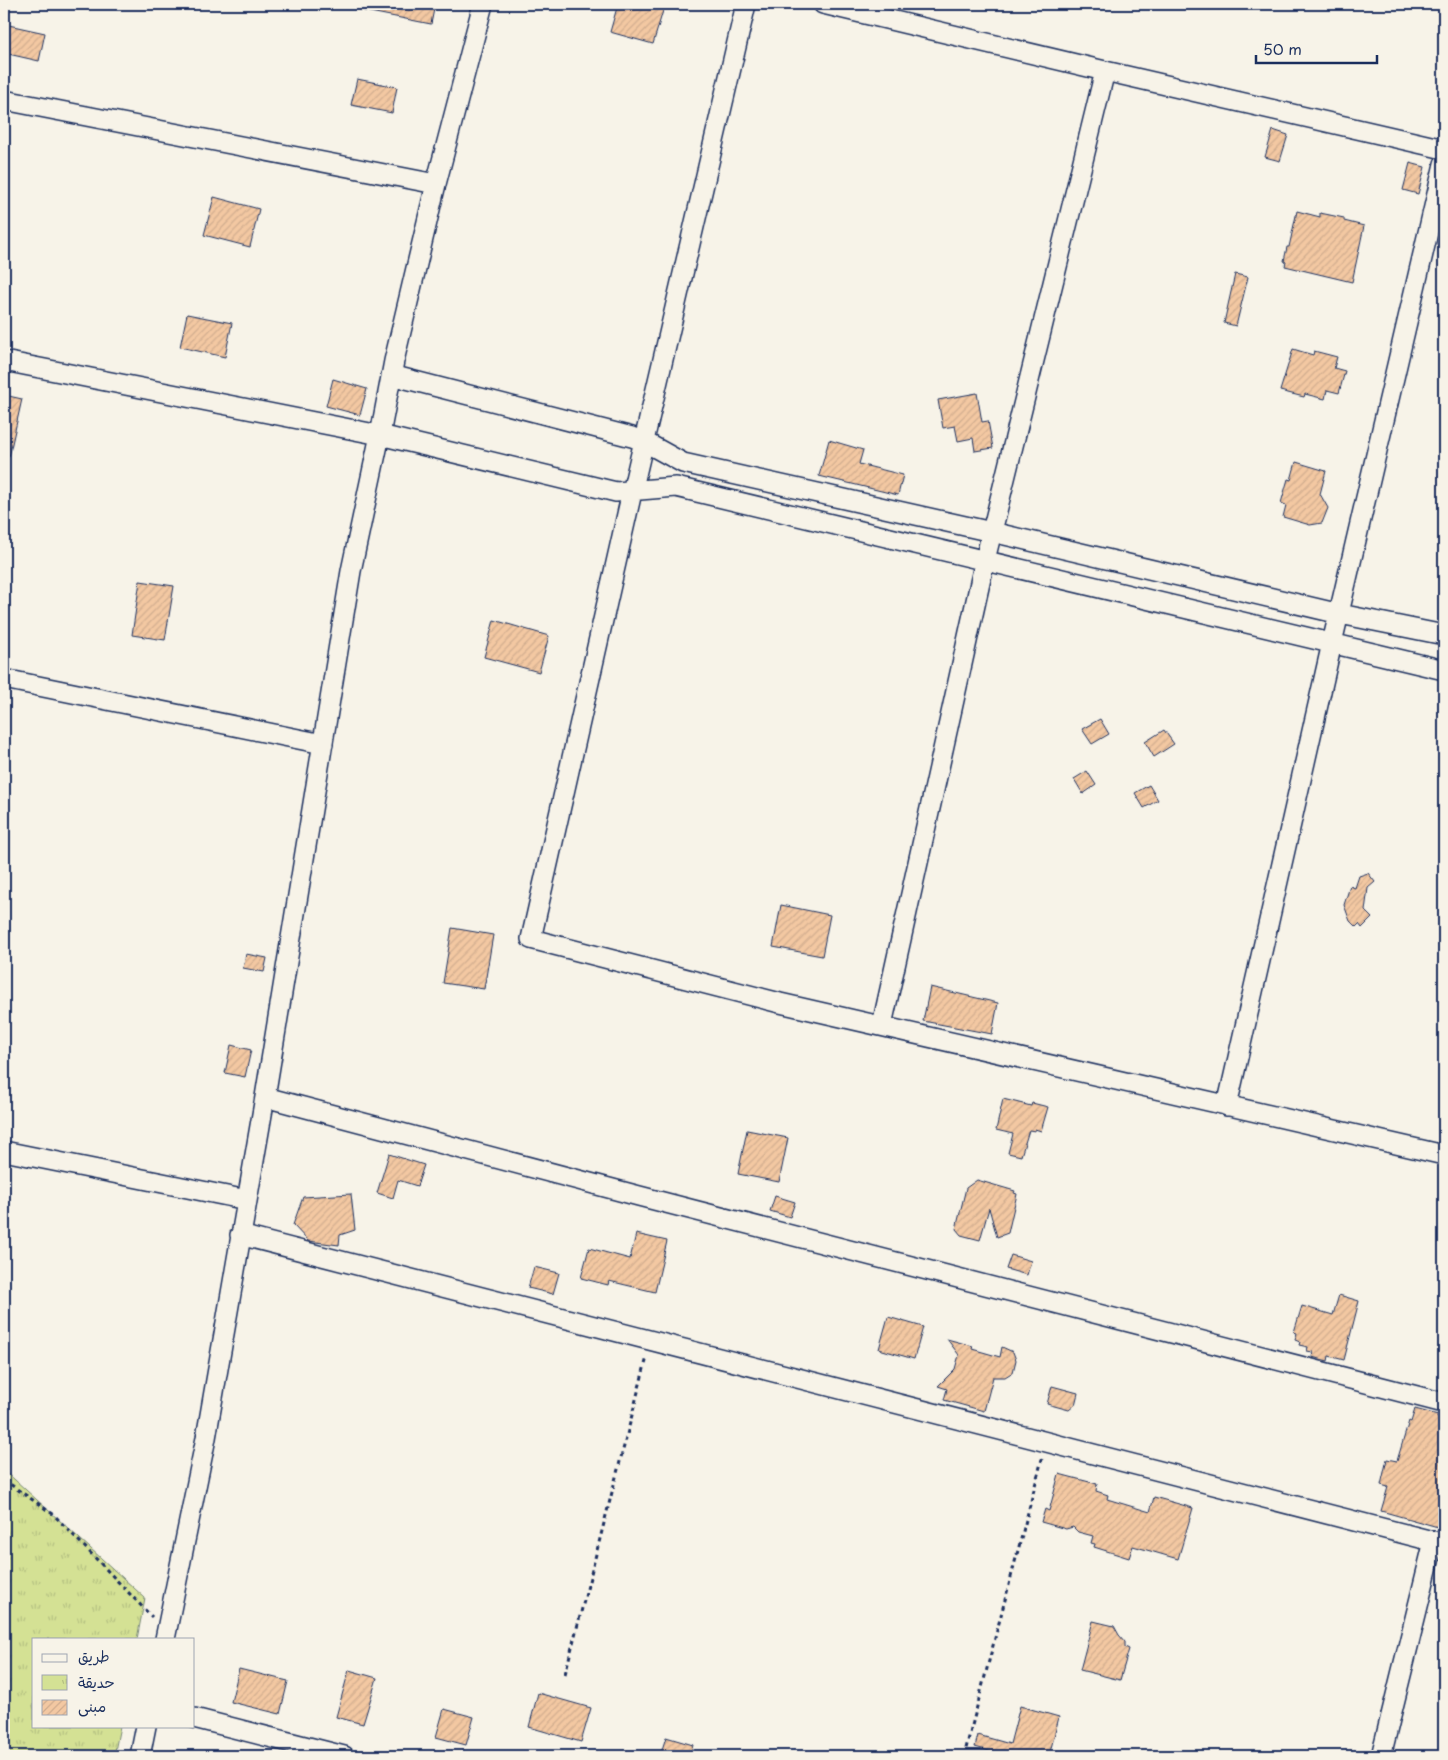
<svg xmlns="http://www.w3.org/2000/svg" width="1448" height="1760" viewBox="0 0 1448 1760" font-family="'Playpen Sans','Playpen Sans Arabic',sans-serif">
<defs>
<pattern id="park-tufts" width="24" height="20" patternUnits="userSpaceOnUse" patternTransform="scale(1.25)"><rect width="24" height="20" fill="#d4e194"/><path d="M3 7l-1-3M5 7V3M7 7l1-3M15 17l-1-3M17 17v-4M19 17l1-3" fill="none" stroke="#b5c182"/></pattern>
<pattern id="building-hatch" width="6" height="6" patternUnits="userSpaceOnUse" patternTransform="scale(1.25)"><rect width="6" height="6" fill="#f3c8a2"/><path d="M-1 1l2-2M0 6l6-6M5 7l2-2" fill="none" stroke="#d0ac8e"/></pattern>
</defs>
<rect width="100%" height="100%" fill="#f7f3e8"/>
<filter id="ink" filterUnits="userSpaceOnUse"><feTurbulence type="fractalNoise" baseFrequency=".02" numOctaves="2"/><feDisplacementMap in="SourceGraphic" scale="10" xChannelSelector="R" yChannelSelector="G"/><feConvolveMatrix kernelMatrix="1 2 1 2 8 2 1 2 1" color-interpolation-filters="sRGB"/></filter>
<g filter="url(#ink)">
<path fill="url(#park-tufts)" stroke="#788879" d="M4 1470 145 1598 137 1639H34V1726H120L114 1756H4Z"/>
<path fill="url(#building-hatch)" stroke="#1b2f5e" d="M361 4H435L431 24 360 10Z
M618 4H665L653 44 610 32Z
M4 24 45 33 39 61 4 53Z
M357 79 397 87 392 113 351 105Z
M1273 130 1288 135 1280 161 1265 157Z
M1410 163 1425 167 1418 194 1403 190Z
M214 197 259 209 250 247 204 235Z
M1297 211 1320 217V213L1344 218V221L1364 226 1352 282 1285 266 1286 262 1284 261 1287 247H1289Z
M1235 274 1248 277 1236 326 1224 323Z
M187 314 232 323 225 357 180 347Z
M1293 349 1313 355 1314 351 1337 357 1334 368 1345 371 1339 393 1327 390 1325 399 1305 394 1304 397 1280 391Z
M333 379 367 389 360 415 326 406Z
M977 393 982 422 988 421 993 448 975 451 973 438 958 441 955 426 943 428 938 400Z
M4 395 22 399 9 457 4 456Z
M829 440 863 450 859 464 903 475 898 495 819 476Z
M1296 462 1326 471 1320 494 1328 508 1322 523 1310 525 1283 517 1286 505 1281 503 1288 479 1291 480Z
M140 581 174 586 165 640 132 635Z
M494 620 549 636 539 672 484 657Z
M1100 719 1109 734 1092 744 1082 729Z
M1164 730 1174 744 1154 757 1145 742Z
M1087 771 1096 785 1083 794 1074 779Z
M1149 785 1158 800 1144 808 1135 793Z
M1368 873 1375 882 1368 888 1365 911 1372 918 1362 928 1359 924 1356 927 1350 921 1344 905 1350 886 1355 888 1359 876Z
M781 905 830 915 822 956 773 947Z
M452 928 493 935 484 989 443 983Z
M246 954 267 958 264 972 243 968Z
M930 987 998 1003 992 1034 923 1021Z
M231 1045 251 1050 245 1077 225 1073Z
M1003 1099 1031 1106 1032 1103 1048 1107 1041 1131 1035 1129V1131L1029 1130 1021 1156 1008 1153 1013 1134 996 1130Z
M747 1130 788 1138 779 1182 738 1174Z
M389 1154 424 1165 417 1186 398 1180 393 1198 377 1193Z
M977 1180 1015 1191 1014 1193 1017 1194 1008 1233 997 1237 989 1208 980 1240 961 1235 956 1229 966 1188Z
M351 1194 355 1230 340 1235 339 1245 308 1241 293 1225 303 1197Z
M775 1196 795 1202 790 1217 770 1211Z
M636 1234 667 1241 655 1292 609 1281 608 1285 581 1278 589 1248 630 1259Z
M1011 1255 1031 1261 1027 1275 1006 1269Z
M534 1267 559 1273 553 1294 528 1288Z
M1339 1295 1359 1301 1344 1360 1329 1356 1328 1361 1312 1357 1313 1352 1307 1351 1308 1347 1299 1345 1300 1342 1295 1340 1297 1333 1294 1332 1302 1306 1333 1315Z
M888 1317 923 1327 914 1359 879 1349Z
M947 1339 973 1346 972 1349 1000 1357 1002 1347 1013 1352 1016 1360 1013 1372 1005 1377H993L984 1411 944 1400 947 1389 938 1386 955 1369 959 1355Z
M1052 1386 1078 1393 1075 1405 1069 1410 1047 1404Z
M1415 1409 1438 1415 1437 1418 1444 1420V1526L1439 1524 1438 1527 1381 1511 1388 1487 1381 1485 1387 1459 1397 1461 1409 1421 1411 1422Z
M1059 1474 1097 1484 1096 1491 1108 1495 1107 1499 1150 1512 1154 1497 1193 1508 1178 1559 1133 1546 1129 1558 1094 1547 1095 1544 1091 1543 1093 1536 1078 1532 1073 1527 1066 1529 1041 1522 1045 1509 1049 1511Z
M1093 1621 1114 1626 1119 1635 1125 1642V1647L1129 1649 1120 1680 1080 1670Z
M239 1669 288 1681 280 1714 231 1702Z
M349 1670 377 1678 363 1724 336 1717Z
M538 1693 591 1708 581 1742 529 1727Z
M1020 1706 1059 1717 1049 1756H1007L975 1747 978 1735 1010 1744Z
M444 1709 474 1717 466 1745 436 1737Z
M666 1737 693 1745 690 1756H660Z"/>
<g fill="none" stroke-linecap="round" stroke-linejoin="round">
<defs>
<path id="minor" d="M746 4 632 492 531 939 780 1003 1444 1155
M823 4 1105 71 1444 149
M4 100 436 184
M4 361 380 435 616 492 676 487 1444 670
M391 375 632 437 645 442 683 463 992 532 1340 614 1444 635
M4 679 323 744
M882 1025 985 560 1105 71
M265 1097 639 1196 1444 1403
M1227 1106 1332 643 1444 164
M4 1151 247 1200
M240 1235 1444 1544
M165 1639 206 1438 265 1097 351 571 380 435 394 361 436 184 483 4
M194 1718 344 1756
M140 1756 146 1726
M1381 1756 1434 1541"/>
</defs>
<use href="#minor" stroke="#1b2f5e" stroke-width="22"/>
<path stroke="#1b2f5e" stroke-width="3" stroke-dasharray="4 4" stroke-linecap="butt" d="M4 1480 53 1514 152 1617
M565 1674 647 1357
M964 1756 1042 1459"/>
<use href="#minor" stroke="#f7f3e8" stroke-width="19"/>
</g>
</g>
<rect width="1448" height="1760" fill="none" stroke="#f7f3e8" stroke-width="20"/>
<rect x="10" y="10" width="1428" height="1740" fill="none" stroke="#1b2f5e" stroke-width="2" filter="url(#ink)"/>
<rect x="32" y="1638" width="162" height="90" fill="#f7f3e8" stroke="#9fa5b1"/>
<rect x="42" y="1654" width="25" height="8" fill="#f7f3e8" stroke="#9fa5b1"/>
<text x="78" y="1662" font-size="15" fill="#1b2f5e">طريق</text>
<rect x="42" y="1675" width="25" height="15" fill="url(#park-tufts)" stroke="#9fa5b1"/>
<text x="78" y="1688" font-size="15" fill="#1b2f5e">حديقة</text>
<rect x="42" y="1700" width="25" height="15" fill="url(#building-hatch)" stroke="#9fa5b1"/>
<text x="78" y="1712" font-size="15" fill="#1b2f5e">مبنى</text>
<path d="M1256 55v8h121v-8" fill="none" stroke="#1b2f5e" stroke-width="2.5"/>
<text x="1263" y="55" font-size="15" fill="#1b2f5e" stroke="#f7f3e8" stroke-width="4" paint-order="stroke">50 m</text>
</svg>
